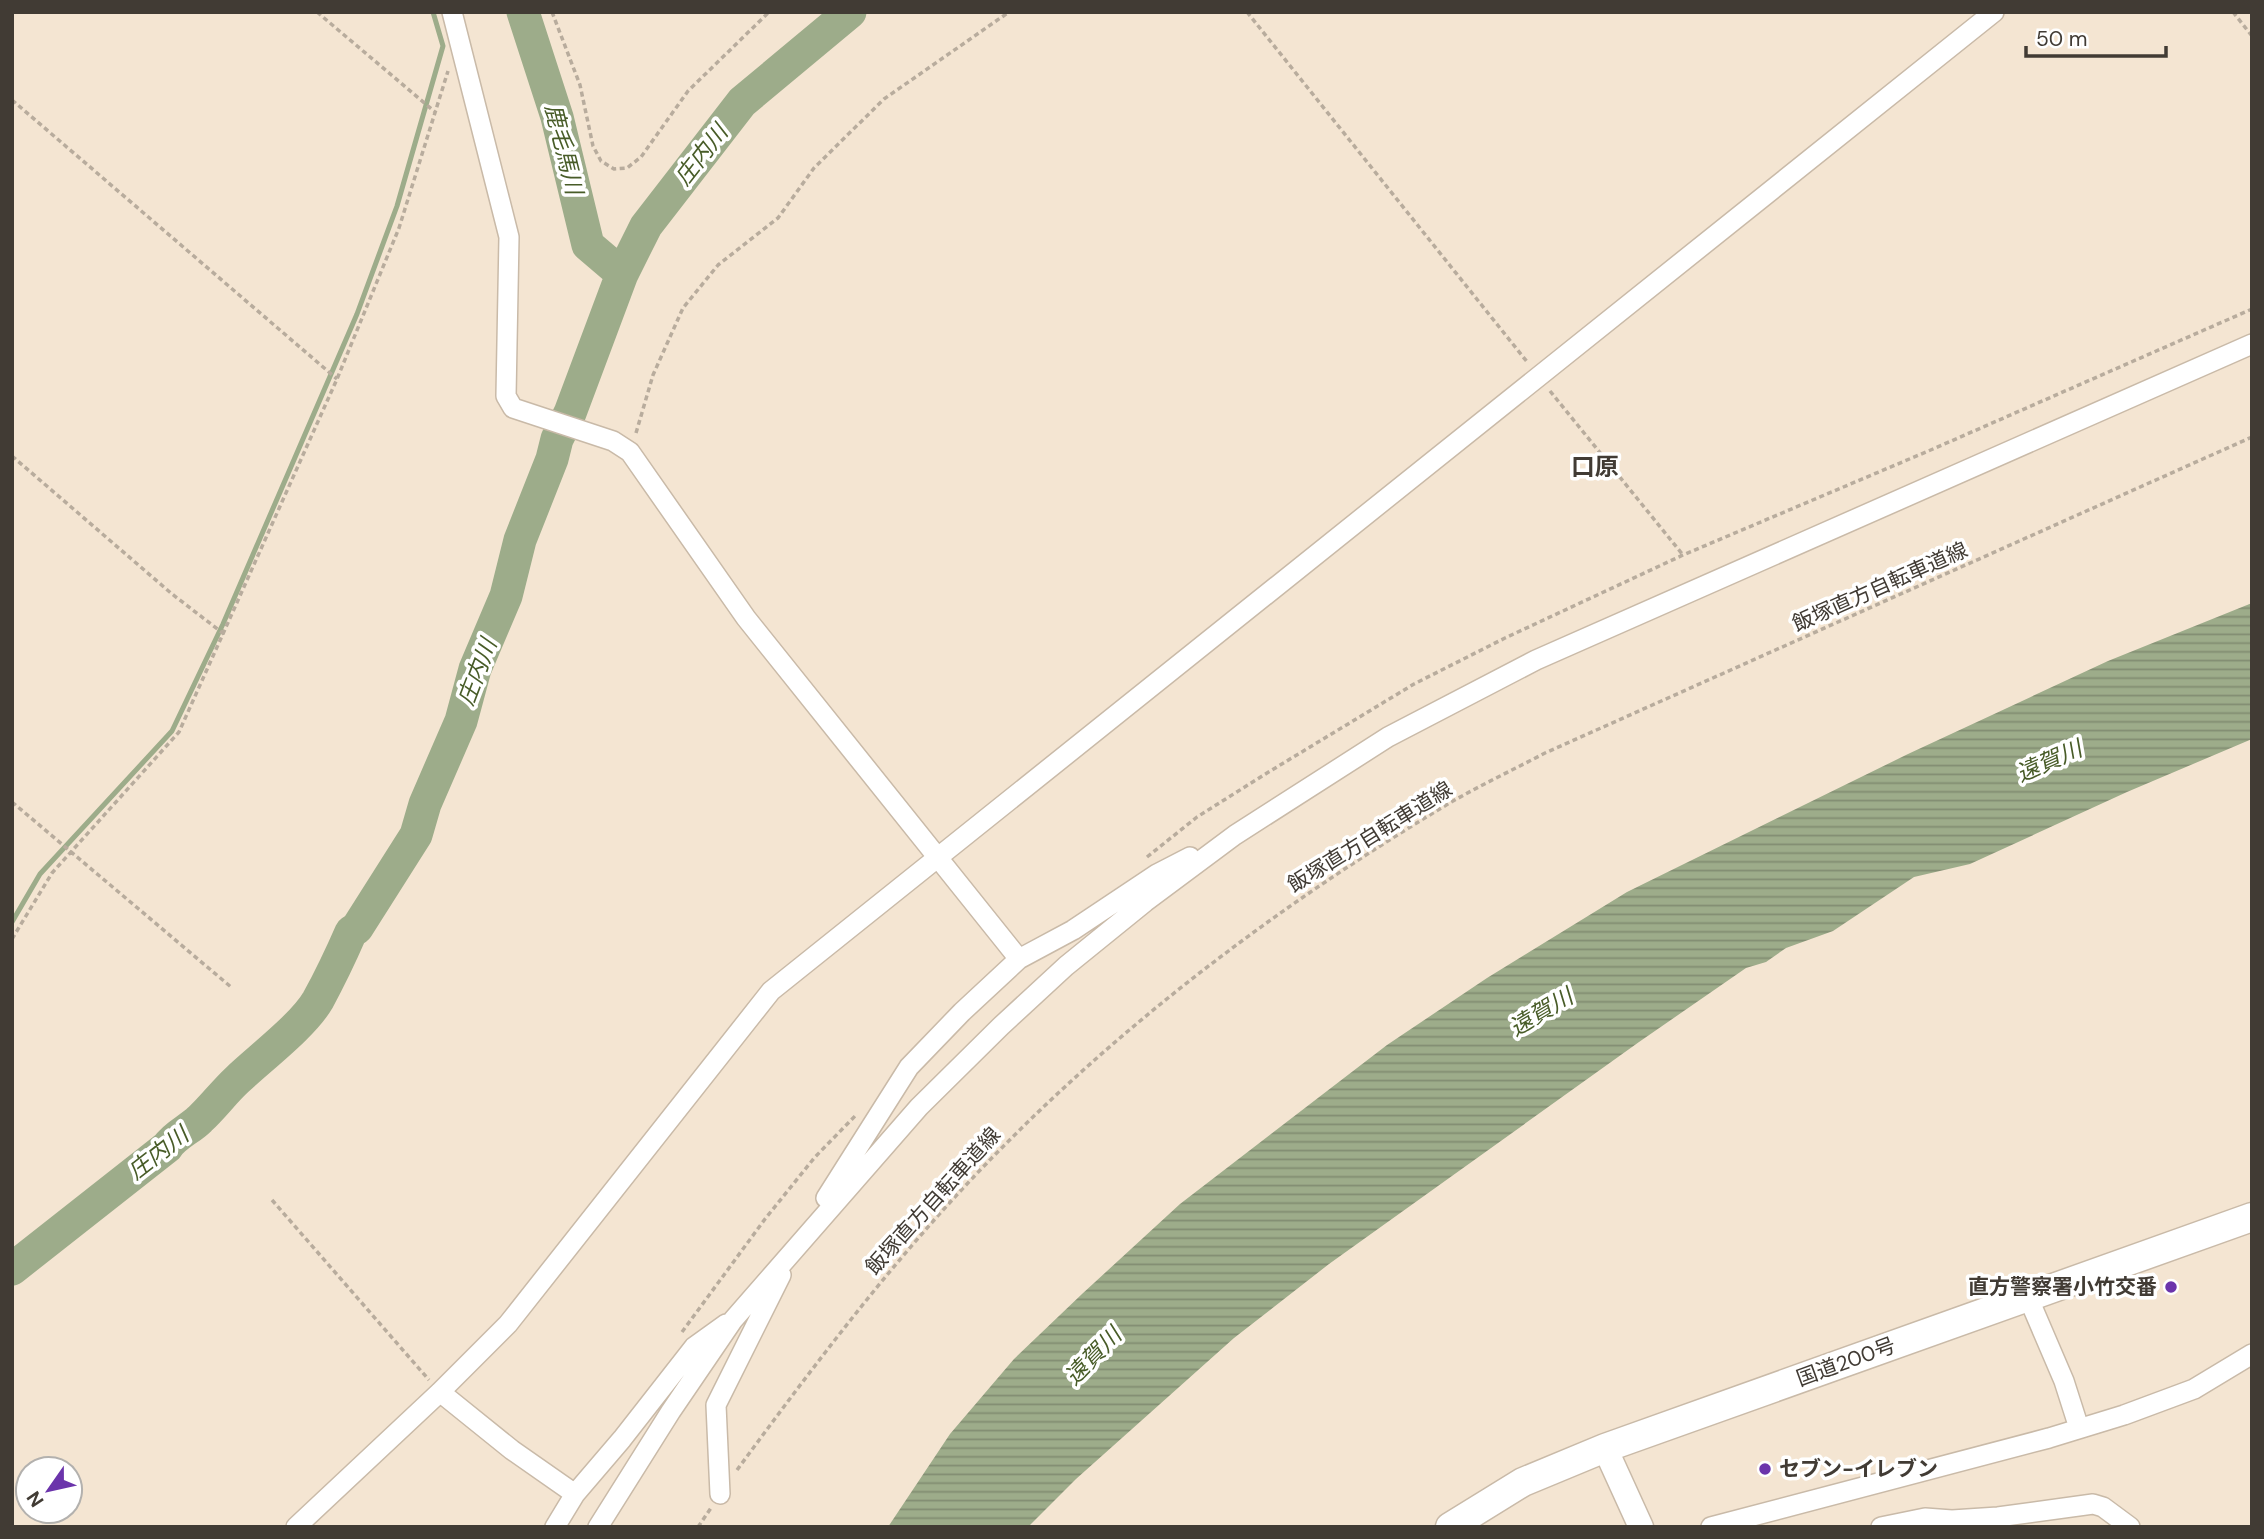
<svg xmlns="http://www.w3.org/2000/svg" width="2264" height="1539" viewBox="0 0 2264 1539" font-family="'DM Sans','Noto Sans JP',sans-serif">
<defs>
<pattern id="water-rules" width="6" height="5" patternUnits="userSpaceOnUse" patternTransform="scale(1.75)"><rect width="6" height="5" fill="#9dac8a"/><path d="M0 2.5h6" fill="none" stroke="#828d72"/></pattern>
</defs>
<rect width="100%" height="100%" fill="#f4e5d2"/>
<path fill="url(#water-rules)" d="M2252 603V739L2127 792 1970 864 1914 877 1833 931 1786 948 1766 962 1746 968 1639 1042 1329 1264 1234 1338 1076 1479 1028 1527H888L950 1434 1014 1359 1082 1294 1180 1204 1387 1045 1487 978 1627 892 1908 754 2108 661Z"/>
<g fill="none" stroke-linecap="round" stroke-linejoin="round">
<path stroke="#9dac8a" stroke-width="5" d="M12 922 40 874 172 731 223 624 357 314 397 206 443 46 433 12"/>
<path stroke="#9dac8a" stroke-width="33" d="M523 12 557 117 588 245 622 274
M12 1269 167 1147C176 1134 189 1130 200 1119 213 1107 224 1092 237 1080 260 1058 303 1026 318 1000 330 978 341 955 351 932L357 928 416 835 425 804 461 721 475 669 506 596 520 540 552 459 557 439 570 413 622 274 646 226 742 102 850 12"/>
<defs>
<path id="minor" d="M452 12 509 237 506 396 513 408 613 441 630 452 746 618 1019 959
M826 1198 909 1067 962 1012 1019 959 1073 930 1157 874 1190 857
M2028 1297 2064 1381 2079 1428
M440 1392 512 1450 575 1494
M720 1494 716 1405 781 1275
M296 1527 440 1392 508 1324 771 991 1994 12
M555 1527 575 1494 622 1439 694 1347 726 1324
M598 1527 671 1411 733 1320 919 1107 1001 1026 1066 966 1145 902 1235 835 1388 737 1536 660 2252 344
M1711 1527 2049 1438 2124 1415 2194 1389 2252 1354
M1881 1527 1925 1518 1952 1520 1998 1517 2093 1504 2103 1507 2130 1527"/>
<path id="major" d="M1605 1448 1641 1527"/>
<path id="highway" d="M1450 1527 1523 1482 1605 1448 2252 1217"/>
</defs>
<use href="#minor" stroke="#c9baa8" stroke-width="22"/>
<use href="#major" stroke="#c9baa8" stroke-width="27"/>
<use href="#highway" stroke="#c9baa8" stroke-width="31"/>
<path stroke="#b8ac9d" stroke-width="3.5" stroke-dasharray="5 3.5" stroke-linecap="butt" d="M317 12 435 112
M552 12 580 85 593 146 601 161 614 169 627 168 641 157 688 91 769 12
M1247 12 1528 363
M2233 12 2252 36
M12 100 337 379
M1550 391 1683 555
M636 433 653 375 683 308 718 265 778 218 814 168 884 99 1009 12
M12 456 172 594 224 634
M12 802 231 987
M1147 857 1197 817 1267 773 1414 684 1505 638 1683 555 1933 449 2252 309
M12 939 52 873 179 732 337 379 399 228 448 71
M272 1200 429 1380
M682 1332 765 1219 815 1157 856 1115
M737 1470C815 1364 894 1259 986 1164 1119 1026 1274 909 1438 810 1472 789 1509 772 1545 753L2252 437
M698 1527 711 1508"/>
<use href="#minor" stroke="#fff" stroke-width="19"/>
<use href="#major" stroke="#fff" stroke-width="24"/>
<use href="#highway" stroke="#fff" stroke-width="28"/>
</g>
<g fill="#6b34ab" stroke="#fff" stroke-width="2.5">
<circle cx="2171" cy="1287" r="7"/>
<circle cx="1765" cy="1469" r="7"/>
</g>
<g text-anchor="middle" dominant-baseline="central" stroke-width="7" stroke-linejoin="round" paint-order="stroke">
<g font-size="21" fill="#413b34" stroke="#fff">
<text transform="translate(1880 587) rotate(-24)">飯塚直方自転車道線</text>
<text transform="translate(1370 837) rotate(-32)">飯塚直方自転車道線</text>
<text transform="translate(933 1201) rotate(-48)">飯塚直方自転車道線</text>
<text transform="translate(1846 1362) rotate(-20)">国道200号</text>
</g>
<g font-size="21" font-weight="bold" fill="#413b34" stroke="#fff" text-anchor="end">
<text x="2157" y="1287">直方警察署小竹交番</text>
<text x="1779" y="1469" text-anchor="start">セブン-イレブン</text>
</g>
<g font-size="23" font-style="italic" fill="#485c28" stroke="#fff">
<text transform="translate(564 149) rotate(76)">鹿毛馬川</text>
<text transform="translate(701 155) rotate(-52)">庄内川</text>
<text transform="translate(477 672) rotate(-69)">庄内川</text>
<text transform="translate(2049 761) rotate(-24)">遠賀川</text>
<text transform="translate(1541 1012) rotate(-31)">遠賀川</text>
<text transform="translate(158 1153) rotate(-38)">庄内川</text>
<text transform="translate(1093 1356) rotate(-46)">遠賀川</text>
</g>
<g font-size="24" font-weight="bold" fill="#413b34" stroke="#fff">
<text x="1595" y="466">口原</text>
</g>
</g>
<rect width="2264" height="1539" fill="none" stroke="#413b34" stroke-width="28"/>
<g transform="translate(49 1490) rotate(236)"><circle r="33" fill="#ffffff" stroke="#b3b1ae" stroke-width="2"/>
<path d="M0-5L12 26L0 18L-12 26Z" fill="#6b34ab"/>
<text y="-10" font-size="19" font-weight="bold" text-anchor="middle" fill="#413b34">N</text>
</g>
<path d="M2026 46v10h140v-10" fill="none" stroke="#413b34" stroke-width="3.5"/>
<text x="2036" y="46" font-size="21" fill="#413b34" stroke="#ffffff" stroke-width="5" paint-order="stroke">50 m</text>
</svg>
